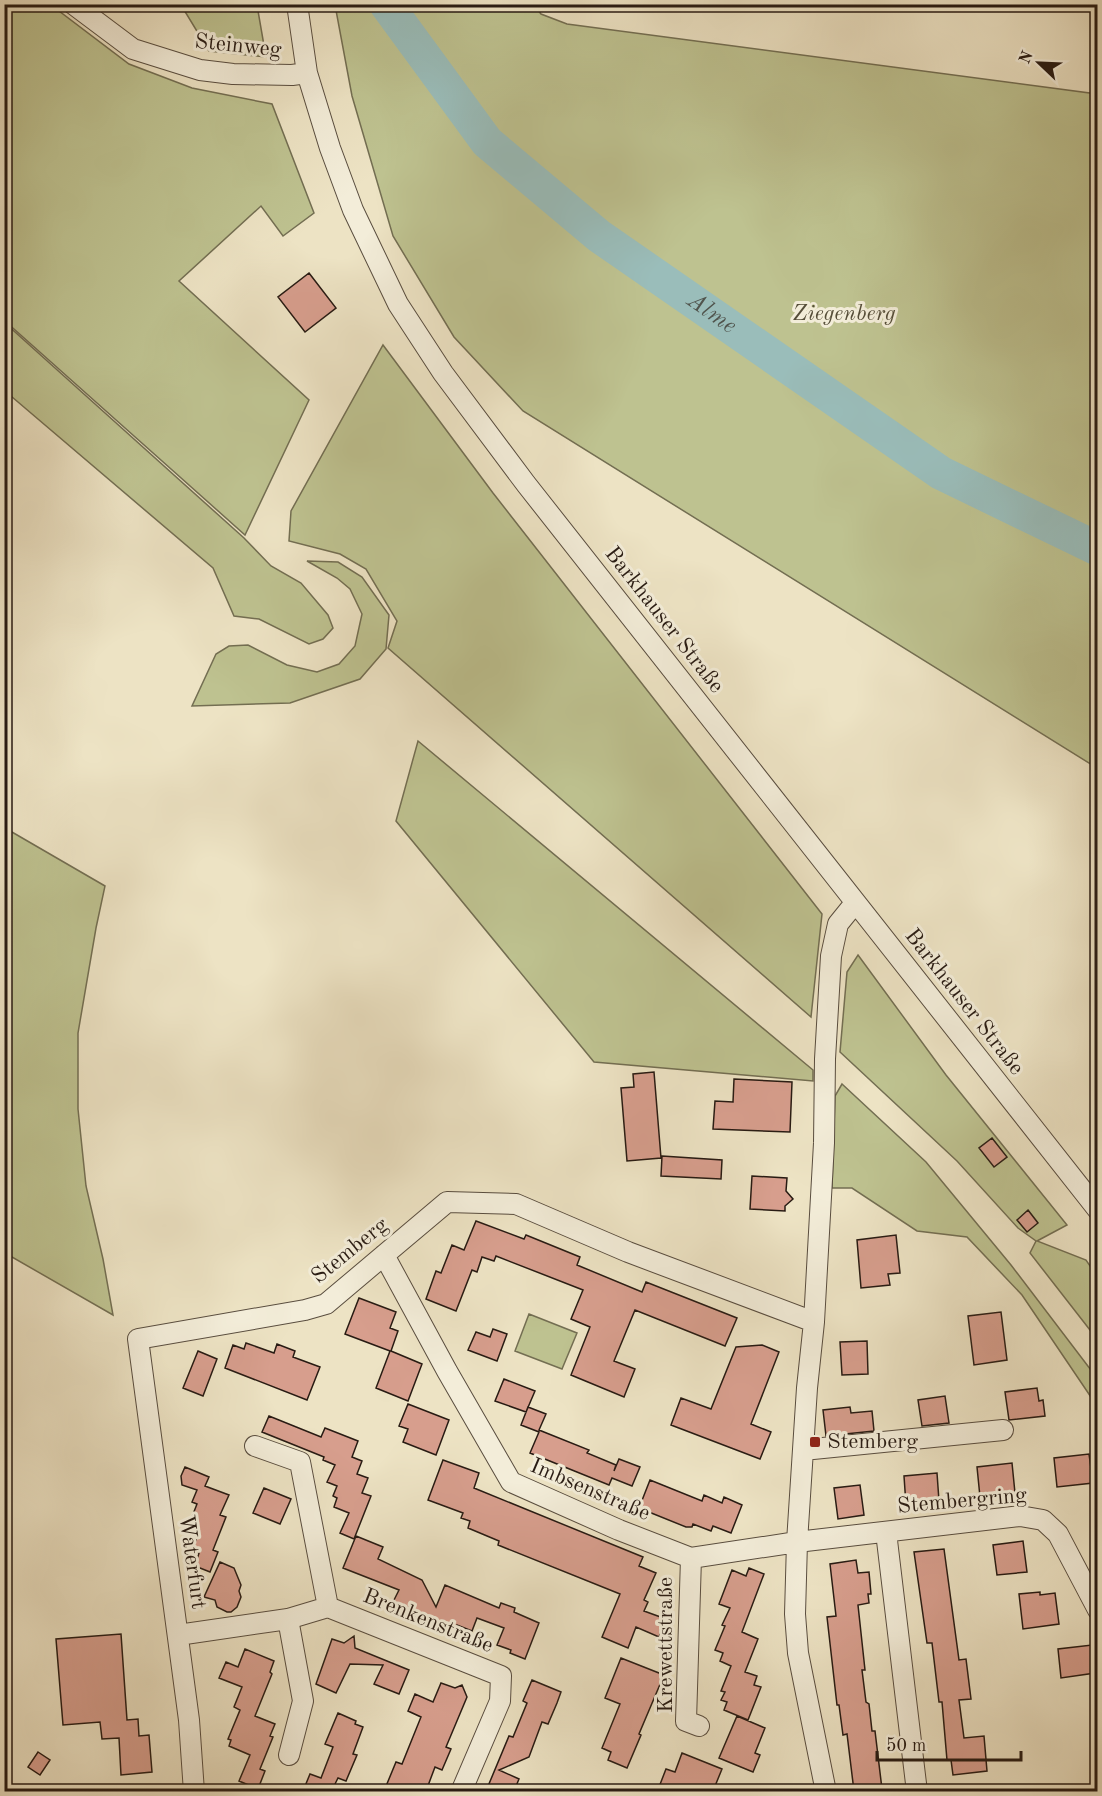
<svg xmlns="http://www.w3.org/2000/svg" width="1102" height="1796" viewBox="0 0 1102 1796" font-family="'Old Standard TT',serif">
<rect width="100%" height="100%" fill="#ede3c4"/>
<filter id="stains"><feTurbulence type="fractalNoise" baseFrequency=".00333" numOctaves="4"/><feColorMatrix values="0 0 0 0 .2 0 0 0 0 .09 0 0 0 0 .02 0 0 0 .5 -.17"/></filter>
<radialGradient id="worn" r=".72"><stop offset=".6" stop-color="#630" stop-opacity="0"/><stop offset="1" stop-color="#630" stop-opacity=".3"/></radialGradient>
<path fill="#bec290" stroke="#736e52" stroke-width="1.5" d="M5 4 51 5 129 64 192 88 272 104 314 213 283 236 261 206 179 281 309 400 245 535 5 321Z
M181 5H257L266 57 209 51Z
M335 5H534L541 14 567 24 1097 94V768L523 411 454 337 393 236 352 96Z
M5 323 244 538 271 566 301 583 328 615 333 628 323 639 309 644 259 619 234 616 213 568 5 391Z
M383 345 493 493 822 914 811 1017 388 648 397 621 366 569 340 554 289 541 291 511Z
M307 561 338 562 362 577 389 615 386 649 360 679 290 703 192 706 216 654 229 646 248 645 287 665 317 672 339 664 355 646 362 614 350 589 337 578Z
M418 741 813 1070V1081L594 1062 396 821Z
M5 828 105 886 96 928 78 1033V1109L86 1186 103 1259 113 1315 5 1253Z
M858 955 946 1075 1067 1225 1037 1241 1086 1260 1097 1276V1339L1030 1253 1036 1241 1018 1228 957 1161 840 1052 847 972Z
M842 1084 926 1162 1011 1265 1097 1378V1406L1022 1295 967 1237 917 1231 852 1188H832L835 1096Z
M529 1314 577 1333 562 1369 515 1351Z"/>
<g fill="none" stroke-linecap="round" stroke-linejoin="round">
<path stroke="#9abdba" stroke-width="34" id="s1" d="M386 4 487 142 599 236 941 473 1098 549"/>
</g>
<path fill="#d79e8d" stroke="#281b13" stroke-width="1.5" d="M309 273 336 308 305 332 278 297Z
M654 1072 661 1158 627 1161 621 1088 634 1087 633 1074Z
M734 1079 792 1082 790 1132 713 1129 715 1101 733 1102Z
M992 1138 1007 1157 994 1167 979 1148Z
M662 1156 722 1160 721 1179 661 1176Z
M752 1176 787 1178 786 1191 793 1199 785 1206V1211L750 1209Z
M1028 1210 1038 1223 1027 1232 1017 1220Z
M476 1221 524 1239 526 1235 580 1257 577 1265 642 1292 646 1282 737 1318 725 1346 635 1310 614 1361 635 1369 624 1397 571 1375 590 1327 571 1319 583 1290 496 1256 494 1261 482 1257 477 1272 472 1270 456 1311 426 1299 436 1271 441 1273 452 1245 464 1250Z
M896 1235 900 1273 888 1274 890 1285 861 1288 857 1240Z
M359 1298 396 1312 390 1328 398 1331 391 1351 422 1364 408 1401 376 1388 390 1351 345 1334Z
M1001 1312 1007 1360 974 1365 968 1316Z
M493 1329 507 1334 497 1361 468 1350 476 1332 490 1337Z
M867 1341 868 1374 842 1375 840 1342Z
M246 1343 274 1353 277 1344 295 1351 293 1357 320 1367 307 1400 225 1368 233 1345 244 1349Z
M762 1345 779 1352 751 1424 771 1432 760 1459 671 1425 681 1398 711 1409 736 1347Z
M198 1351 217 1359 203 1396 183 1388Z
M504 1379 535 1391 526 1412 495 1401Z
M1037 1388 1039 1401 1043 1400 1045 1416 1009 1420 1005 1392Z
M945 1396 949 1423 922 1426 918 1400Z
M408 1404 449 1420 436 1455 403 1442 408 1429 399 1426Z
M528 1407 546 1414 539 1430 589 1450 587 1453 616 1465 614 1471 619 1459 640 1467 632 1486 612 1478 609 1485 530 1453 539 1432 521 1425Z
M850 1407 851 1413 872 1411 874 1431 826 1436 823 1410Z
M269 1416 321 1437 325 1428 358 1441 352 1457 362 1461 357 1474 368 1478 362 1493 371 1496 354 1539 340 1533 349 1513 334 1507 337 1498 333 1496 337 1486 327 1482 335 1465 323 1460 324 1457 262 1432Z
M1089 1454 1093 1483 1057 1487 1054 1458Z
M443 1460 479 1473 474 1488 643 1557 639 1566 656 1573 644 1600 648 1602 644 1611 666 1619 659 1637 636 1627 628 1648 602 1637 620 1594 498 1545 499 1541 468 1528 470 1521 461 1518 463 1513 428 1500Z
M1012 1463 1015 1493 980 1497 977 1467Z
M185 1467 209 1477 205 1486 229 1495 220 1515 226 1517 213 1550 218 1552 210 1572 195 1566 199 1553 192 1551 198 1534 193 1532 196 1525 190 1522 197 1504 192 1502 197 1490 182 1485 181 1476Z
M937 1473 939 1501 906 1505 904 1476Z
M650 1480 702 1501 704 1495 722 1503 724 1497 742 1505 731 1533 713 1526 711 1531 693 1524 692 1527H686L639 1508Z
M860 1485 864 1515 838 1519 834 1488Z
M264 1488 291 1499 280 1524 253 1513Z
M356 1536 383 1547 378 1559 422 1580 436 1607 445 1585 499 1608 501 1603 515 1608 514 1612 539 1623 525 1659 510 1653 511 1650 497 1645 504 1628 477 1618 472 1631 457 1625 456 1628 419 1613 417 1617 391 1606 399 1590 343 1568Z
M1023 1541 1027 1572 997 1575 993 1545Z
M944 1549 959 1660 966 1659 971 1699 959 1700 964 1738 984 1736 987 1771 953 1775 951 1760H947L942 1702H939L932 1643H927L914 1552Z
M856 1560 858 1573 869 1572 871 1594H868L869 1603 858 1605 865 1670H862L866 1702 869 1704 872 1731H875L882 1789 860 1791H854L847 1734 843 1735 839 1705H837L827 1617 836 1616 830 1564Z
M220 1562 234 1568 241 1585 239 1591 241 1597 237 1607 231 1612H227L217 1607 215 1600 204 1597Z
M749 1568 764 1574 742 1632 758 1639 745 1672 757 1676 754 1685 761 1687 748 1720 724 1710 727 1702 721 1700 725 1692 721 1691 731 1666 720 1661 723 1653 715 1650 725 1626 722 1625 730 1608 719 1604 732 1570 746 1576Z
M1040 1592V1595L1055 1593 1059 1624 1023 1629 1019 1594Z
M121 1634 127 1720 138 1719 139 1736 149 1735 152 1772 121 1775 119 1738 102 1739 100 1722 63 1725 56 1639Z
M354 1636 355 1648 409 1670 399 1694 374 1684 383 1665 350 1664 336 1693 316 1684 332 1639 344 1643Z
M1092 1645 1095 1673 1061 1678 1058 1649Z
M245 1649 274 1661 270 1672 272 1674 255 1716 275 1724 270 1736 273 1737 260 1769 265 1771 258 1789 239 1781 250 1755 229 1746 231 1740 228 1739 240 1710 234 1707 242 1687 219 1678 226 1662 238 1667Z
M621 1658 664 1675 639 1734 641 1735 627 1768 608 1760 611 1752 602 1748 620 1704 605 1698Z
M532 1680 561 1692 557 1703 548 1724 542 1722 529 1757 499 1770 519 1779 514 1791H486L509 1736 513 1737 527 1703 523 1701Z
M441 1683 455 1688 462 1685 467 1697 446 1747 451 1749 442 1770 435 1767 426 1791H384L396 1762 402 1764 421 1717 408 1711 415 1694 433 1702Z
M338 1713 356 1721 355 1724 363 1727 353 1754 357 1755 346 1781 338 1778 335 1784 352 1791H303L310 1774 321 1778 333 1747 325 1744Z
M737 1716 765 1728 755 1753 760 1755 753 1772 719 1758Z
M38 1752 50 1760 40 1775 28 1767Z
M682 1753 722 1769 713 1791H669L659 1787 666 1769 675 1772Z"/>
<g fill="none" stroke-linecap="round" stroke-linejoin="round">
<defs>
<path id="minor" d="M73 4 133 49 200 70 233 74 292 75 307 73
M297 4 307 73 330 148 353 210 398 304 443 373 526 484 1098 1210
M384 1255 447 1371 511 1482 619 1530 691 1558 797 1542 1020 1516 1043 1520 1058 1534 1098 1610
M255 1446 300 1462 328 1607
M803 1450 1003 1430
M886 1532 917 1792
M691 1558 686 1721 699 1726
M288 1619 303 1701 289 1755
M178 1635 288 1619 328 1607 501 1676 500 1701 461 1792
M194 1792 189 1720 138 1339 305 1310 326 1304 447 1202 516 1204 628 1252 814 1322
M826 1792 798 1653 795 1614 797 1542 807 1388 814 1322 824 1143 825 1059 831 956 838 924 855 903"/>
</defs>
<use href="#minor" stroke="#594d3f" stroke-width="22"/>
<use href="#minor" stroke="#f3edd9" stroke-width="20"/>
</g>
<rect fill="#8f2418" stroke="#f3edd9" stroke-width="2" x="809" y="1436" width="12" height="12" rx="3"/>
<g text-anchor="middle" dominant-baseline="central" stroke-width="6" stroke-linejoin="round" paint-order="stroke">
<g font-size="22" fill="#281b13" stroke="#f3edd9">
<text transform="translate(238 46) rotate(6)">Steinweg</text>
<text transform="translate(664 620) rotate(52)">Barkhauser Straße</text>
<text transform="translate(964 1002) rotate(52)">Barkhauser Straße</text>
<text transform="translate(350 1251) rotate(-39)">Stemberg</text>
<text transform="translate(590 1490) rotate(23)">Imbsenstraße</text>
<text transform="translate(962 1501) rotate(-5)">Stembergring</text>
<text transform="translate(192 1562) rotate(82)">Waterfurt</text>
<text transform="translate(428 1621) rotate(22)">Brenkenstraße</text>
<text transform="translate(666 1645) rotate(-90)">Krewettstraße</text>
</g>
<g font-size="22" font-style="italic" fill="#554d38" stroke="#f3edd9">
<text x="844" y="314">Ziegenberg</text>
</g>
<g font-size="22" fill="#281b13" stroke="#f3edd9" text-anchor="start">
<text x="827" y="1442">Stemberg</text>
</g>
<g font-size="24" font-style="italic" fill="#50544d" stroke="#f3edd9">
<text stroke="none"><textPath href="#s1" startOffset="454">Alme</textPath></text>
</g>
</g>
<rect width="1102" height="1796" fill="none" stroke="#ede3c4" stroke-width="24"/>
<rect x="6" y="6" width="1090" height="1784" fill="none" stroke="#281b13" stroke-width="3"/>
<rect x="12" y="12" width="1078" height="1772" fill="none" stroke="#281b13" stroke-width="1.5"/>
<g transform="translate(1039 63) rotate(293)" stroke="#f3edd9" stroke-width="4.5" paint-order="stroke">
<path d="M0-4.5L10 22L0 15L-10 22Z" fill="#281b13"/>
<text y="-9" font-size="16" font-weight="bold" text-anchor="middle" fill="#281b13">N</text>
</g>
<path d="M877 1751v9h144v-9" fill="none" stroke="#281b13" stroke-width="3"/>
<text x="886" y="1751" font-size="18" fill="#281b13" stroke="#f3edd9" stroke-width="4.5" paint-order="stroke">50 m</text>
<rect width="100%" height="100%" filter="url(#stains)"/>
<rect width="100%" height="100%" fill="url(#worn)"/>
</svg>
